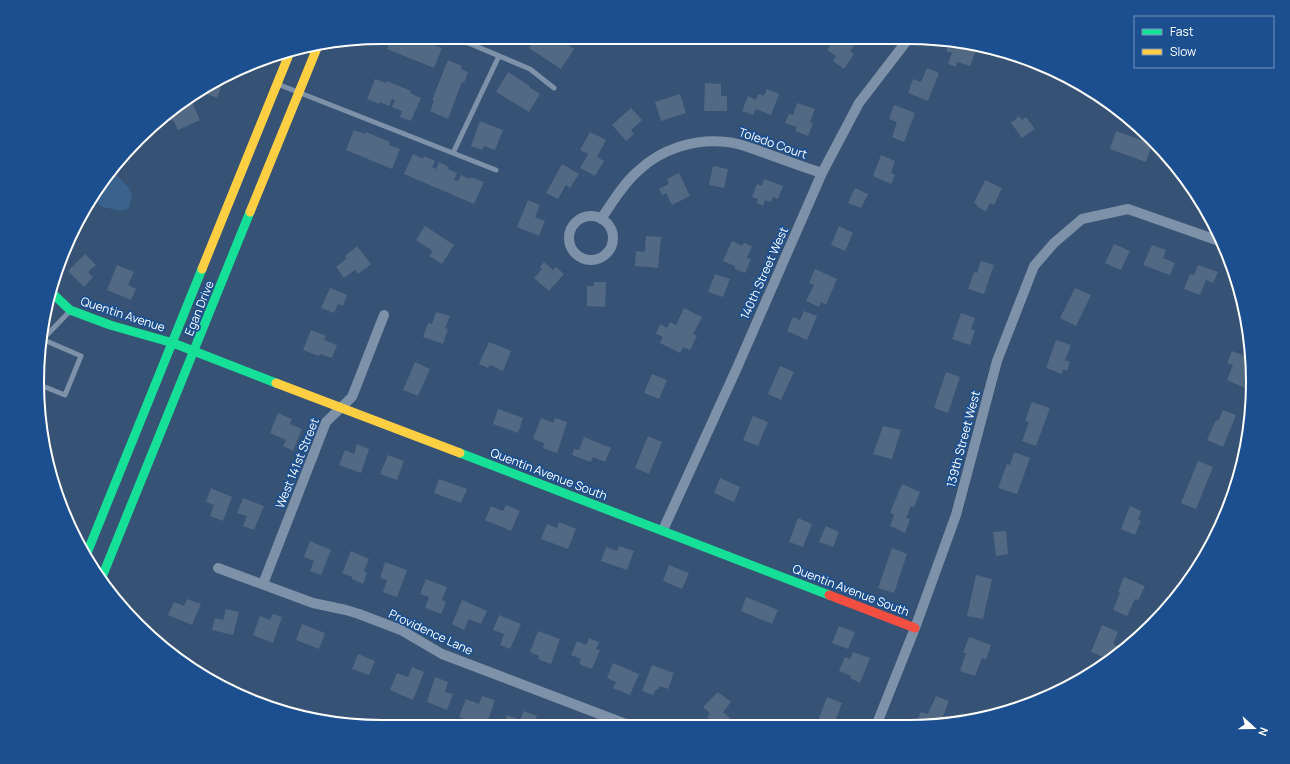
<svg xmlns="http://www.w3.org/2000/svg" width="1290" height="764" viewBox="0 0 1290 764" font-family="Manrope,sans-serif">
<rect width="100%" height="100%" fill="#365274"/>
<path fill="#3b618d" d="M113 171 129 188 132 195 129 208 122 211 102 207 92 198 95 190Z"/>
<path fill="#526984" d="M392 37H417L415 41 419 43 421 37 432 41 431 44 442 48 434 68 387 49Z
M536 37H557L574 49 561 69 529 48Z
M835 38H842L854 46 850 51 854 54 844 69 833 61 836 56 827 50Z
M950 42 977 47 970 66 957 62 956 67 948 64 952 53 946 51Z
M448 60 462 66 461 69 468 72 464 83 462 82 448 119 430 111 434 101 432 100Z
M927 68 939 73 928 101 908 93 913 79 921 82Z
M508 72 530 86 529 87 540 94 529 112 496 92Z
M375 79 386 83 387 81 411 91 410 93 421 98 411 121 400 117 402 111 392 107 395 100 392 99 389 106 380 102 379 104 367 99Z
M223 81 217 98 204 93V91Z
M705 83 721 84V96H727V111H704Z
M767 89 779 94 771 115 756 109 753 115 742 111 748 96 756 100 758 94 764 96Z
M680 94 686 113 661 121 655 102Z
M1100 95 1115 108 1114 109 1097 101Z
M192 102 200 120 178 130 173 120 171 121 167 114 172 108 177 106 178 109Z
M797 103 815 109 810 122 813 123 808 136 795 131 797 127 785 123 789 114 793 115Z
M894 105 915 113 904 142 892 137 897 122 889 119Z
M631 108 642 120 631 130 634 134 626 141 612 125Z
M1019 116 1022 120 1026 117 1035 129 1022 138 1011 123Z
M480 121 503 130 495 150 484 146 482 150 471 146Z
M354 130 365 134 366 132 390 142 389 145 400 149 392 169 346 150Z
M1116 131 1152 144 1146 162 1110 149Z
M590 132 606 140 597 157 604 161 595 176 580 168 588 154 580 150Z
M413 154 423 159 424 156 435 161 432 167 436 169 439 162 449 167 448 169 457 173 454 180 458 181 461 175 470 179 471 177 484 182 474 204 404 174Z
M881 155 895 161 891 173 895 175 891 184 873 176Z
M1168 158 1180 172 1165 166Z
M562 164 579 174 570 188 566 185 558 199 546 193Z
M713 166 728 169 724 188 709 185Z
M679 173 690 196 672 205 666 193 662 195 659 189 669 184 667 179Z
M764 179 783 186 778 199 773 197 771 202 765 200 763 206 757 203 758 199 752 197 757 184 762 186Z
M985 180 1002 188 994 205 990 203 986 211 977 207 978 206 974 203Z
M855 188 868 194 861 208 848 203Z
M528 200 540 205 535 217 545 221 539 236 517 227Z
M425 226 454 245 442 264 429 256 433 251 416 240Z
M839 226 853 233 845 251 831 245Z
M646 236 661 237 658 268 635 266 636 251 645 252Z
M732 241 742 246 744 243 752 246 747 258 751 259 745 273 735 269V266L723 261Z
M1114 244 1130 251 1121 270 1105 263Z
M1152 245 1166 250 1163 258 1175 263 1170 275 1143 265Z
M357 246 371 264 358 274 355 270 344 278 336 267 346 259 345 256Z
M85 254 96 265 88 272 93 277 84 287 68 271Z
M981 261 994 265 984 294 968 289 974 272 977 273Z
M544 262 553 270 556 267 564 274 549 291 534 278 542 269 540 267Z
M117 265 134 272 128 285 136 289 131 300 107 290Z
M1198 265 1218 272 1213 283 1206 280 1200 295 1184 289 1190 274 1194 275Z
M815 269 837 279 826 305 821 302 819 307 806 301 814 285 809 283Z
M715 274 730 279 723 297 708 292Z
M594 282H606L605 307 587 306V286H594Z
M330 288 347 295 343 306 338 304 334 313 321 308Z
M1075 288 1091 295 1076 326 1060 318Z
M684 308 702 317 693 334 697 336 690 350 683 347 680 353 660 343 663 337 656 334 660 324 667 328 670 322 676 325Z
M804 311 817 316 807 340 787 331 793 317 800 320Z
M436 312 450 316 445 328 448 329 443 344 423 337 428 323 432 324Z
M961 313 975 318 971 329 975 331 970 345 952 339Z
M311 330 326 336 324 340 337 345 332 358 320 354 319 356 303 350Z
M1056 340 1071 345 1065 360 1070 362 1067 371 1063 369 1062 374 1046 368Z
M489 342 511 351 503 371 490 365 488 368 479 364Z
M1232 351 1251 358 1252 372 1245 388 1227 380 1233 365 1227 363Z
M415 362 430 369 418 396 403 390Z
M780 366 794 372 781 400 768 394Z
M946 372 960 377 948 413 934 408Z
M652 374 667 380 659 399 644 393Z
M1032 402 1050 408 1036 446 1022 441 1029 422 1025 421Z
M498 409 523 418 518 433 493 424Z
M1223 410 1236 415 1223 447 1207 440 1216 420 1218 421Z
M278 413 292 419 290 424 302 429 293 451 283 446 286 440 270 433Z
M753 416 768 422 758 446 743 440Z
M541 418 553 423 555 418 567 422 557 453 543 448 544 443 533 439Z
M883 426 901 430 892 459 873 454Z
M648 436 662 442 649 474 635 468Z
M584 437 611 448 605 462 593 457 591 462 572 455 574 449 579 450Z
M357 444 369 449 361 473 339 465 345 450 354 454Z
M1014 452 1030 458 1017 494 998 488 1007 464 1010 465Z
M388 455 404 461 397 480 380 474Z
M1198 461 1213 467 1196 509 1181 503Z
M720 478 740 487 734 502 714 493Z
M439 479 467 489 461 503 434 493Z
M902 484 920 492 914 507 911 506 906 518 910 519 905 533 890 526 894 515 890 513Z
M211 488 232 497 223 521 210 516 214 505 206 502Z
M243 498 264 506 254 530 243 526 247 516 237 513Z
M506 505 520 511 511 531 485 520 491 506 503 511Z
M1130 506 1141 511 1138 520 1141 521 1135 535 1121 529Z
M798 518 812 524 803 547 789 542Z
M559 522 576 529 568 549 541 539 547 524 557 528Z
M826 526 839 532 833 547 819 542Z
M1006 531 1008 554 996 556 993 532Z
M310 541 331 550 321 575 310 571 314 561 304 557Z
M619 546 634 551 627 570 601 561 606 547 617 551Z
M892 548 907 554 894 593 878 588Z
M351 551 369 559 364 571 367 573 363 584 352 579V577L342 573Z
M385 562 407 570 397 597 383 592 387 580 380 578Z
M669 565 689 573 682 589 663 581Z
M976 575 992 579 983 619 967 616Z
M1124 577 1145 586 1138 601 1135 599 1127 616 1113 610 1120 593 1118 592Z
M426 579 447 587 442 600 446 602 441 614 425 608 429 597 420 594Z
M746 597 778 610 772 624 741 611Z
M187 599 201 604 192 625 168 615 174 602 184 606Z
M462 600 487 611 481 624 469 619 464 630 452 624Z
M226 609 239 612 233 635 212 630 215 618 223 620Z
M273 614 282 617 273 643 253 635 260 616 270 620Z
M499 615 521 624 510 649 500 645 504 634 493 630Z
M302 624 325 633 319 649 296 640Z
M1102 625 1118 632 1113 644 1117 646 1114 655 1108 659 1091 652Z
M839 626 855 632 848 649 832 643Z
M538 631 560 639 551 664 538 659 539 656 530 652Z
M969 637 991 645 986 660 982 658 975 676 960 671 966 653H963Z
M589 638 599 642 596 649 600 650 592 669 579 664 581 659 571 655 577 641 586 645Z
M853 652 870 658 860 683 850 678 851 676 839 671 845 657 850 659Z
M358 654 375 661 369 675 352 669Z
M613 663 639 674 630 695 613 688 616 682 607 678Z
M652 665 674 673 668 689 660 686 658 690 656 689 653 695 642 691Z
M412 667 424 672 413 700 390 690 397 673 408 677Z
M435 677 448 682 445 692 453 694 447 710 427 702Z
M718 692 731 702 723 712 730 718 723 726H718L707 717 710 713 703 707Z
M246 696 258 698 257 702Z
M482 696 495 700 486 726 459 717 466 699 479 704Z
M936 696 949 701 940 724 931 726H915L921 712 928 714Z
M827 697 842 703 835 722 845 726H816Z
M524 711 537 716 533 726H503L507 715 520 720Z"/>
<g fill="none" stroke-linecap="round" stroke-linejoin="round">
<path stroke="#7d92a8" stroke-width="5" d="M454 37 530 69 554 88
M280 85 496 170
M453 153 499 56
M44 338 70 311
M40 385 65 395 81 356 44 340"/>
<path stroke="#7d92a8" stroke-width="10" d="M569 238a22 22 0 1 1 44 0a22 22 0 1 1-44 0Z
M601 219C612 203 623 184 638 171 661 149 695 138 727 142 740 143 753 149 765 153 784 160 803 167 822 173
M663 530 736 370 822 173 859 103 909 38
M218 568 313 603 346 610 359 614 401 630 442 654 631 726
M263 584 326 422 352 397 384 315
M876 726 915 628 956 515 997 361 1034 266 1054 243 1082 219 1128 209 1222 242"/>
<path stroke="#16e098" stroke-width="9" d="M50 291 70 310 110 325 173 343 276 383
M460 453 829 595
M1216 534 1232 497
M87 553 202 269
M102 577 250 212"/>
<path stroke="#ffcf43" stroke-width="9" d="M250 212 317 48
M202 269 290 52
M276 383 460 453"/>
<path stroke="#f24e42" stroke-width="9" d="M829 595 915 628"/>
</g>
<g text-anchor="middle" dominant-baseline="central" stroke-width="3.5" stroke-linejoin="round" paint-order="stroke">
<g font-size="12" fill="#fff" stroke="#1b4f8f">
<text transform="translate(773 143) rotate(19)">Toledo Court</text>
<text transform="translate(764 273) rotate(-66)">140th Street West</text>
<text transform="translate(199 308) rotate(-68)">Egan Drive</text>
<text transform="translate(123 314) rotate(18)">Quentin Avenue</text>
<text transform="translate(963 439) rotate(-75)">139th Street West</text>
<text transform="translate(297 463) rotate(-68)">West 141st Street</text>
<text transform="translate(549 474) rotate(21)">Quentin Avenue South</text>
<text transform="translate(851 590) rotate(21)">Quentin Avenue South</text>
<text transform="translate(431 632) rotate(25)">Providence Lane</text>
</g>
</g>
<path d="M0 0H1290V764H0ZM382 44H908A338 338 0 0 1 1246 382V382A338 338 0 0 1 908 720H382A338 338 0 0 1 44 382V382A338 338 0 0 1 382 44Z" fill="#1b4f8f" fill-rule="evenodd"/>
<path fill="none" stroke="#fff" stroke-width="2" d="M382 44H908A338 338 0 0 1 1246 382V382A338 338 0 0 1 908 720H382A338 338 0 0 1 44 382V382A338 338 0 0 1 382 44Z"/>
<rect x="1134" y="16" width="140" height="52" fill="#1b4f8f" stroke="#7695bc"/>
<rect x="1142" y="29" width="20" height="6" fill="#16e098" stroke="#7695bc"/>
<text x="1170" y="36" font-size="12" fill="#ffffff">Fast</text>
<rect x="1142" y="49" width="20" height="6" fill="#ffcf43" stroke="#7695bc"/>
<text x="1170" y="56" font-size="12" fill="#ffffff">Slow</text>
<g transform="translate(1254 728) rotate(111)" stroke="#1b4f8f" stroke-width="3" paint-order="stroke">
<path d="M0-3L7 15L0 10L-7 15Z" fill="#ffffff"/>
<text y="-6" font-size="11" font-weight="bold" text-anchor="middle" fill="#ffffff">N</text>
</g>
</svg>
